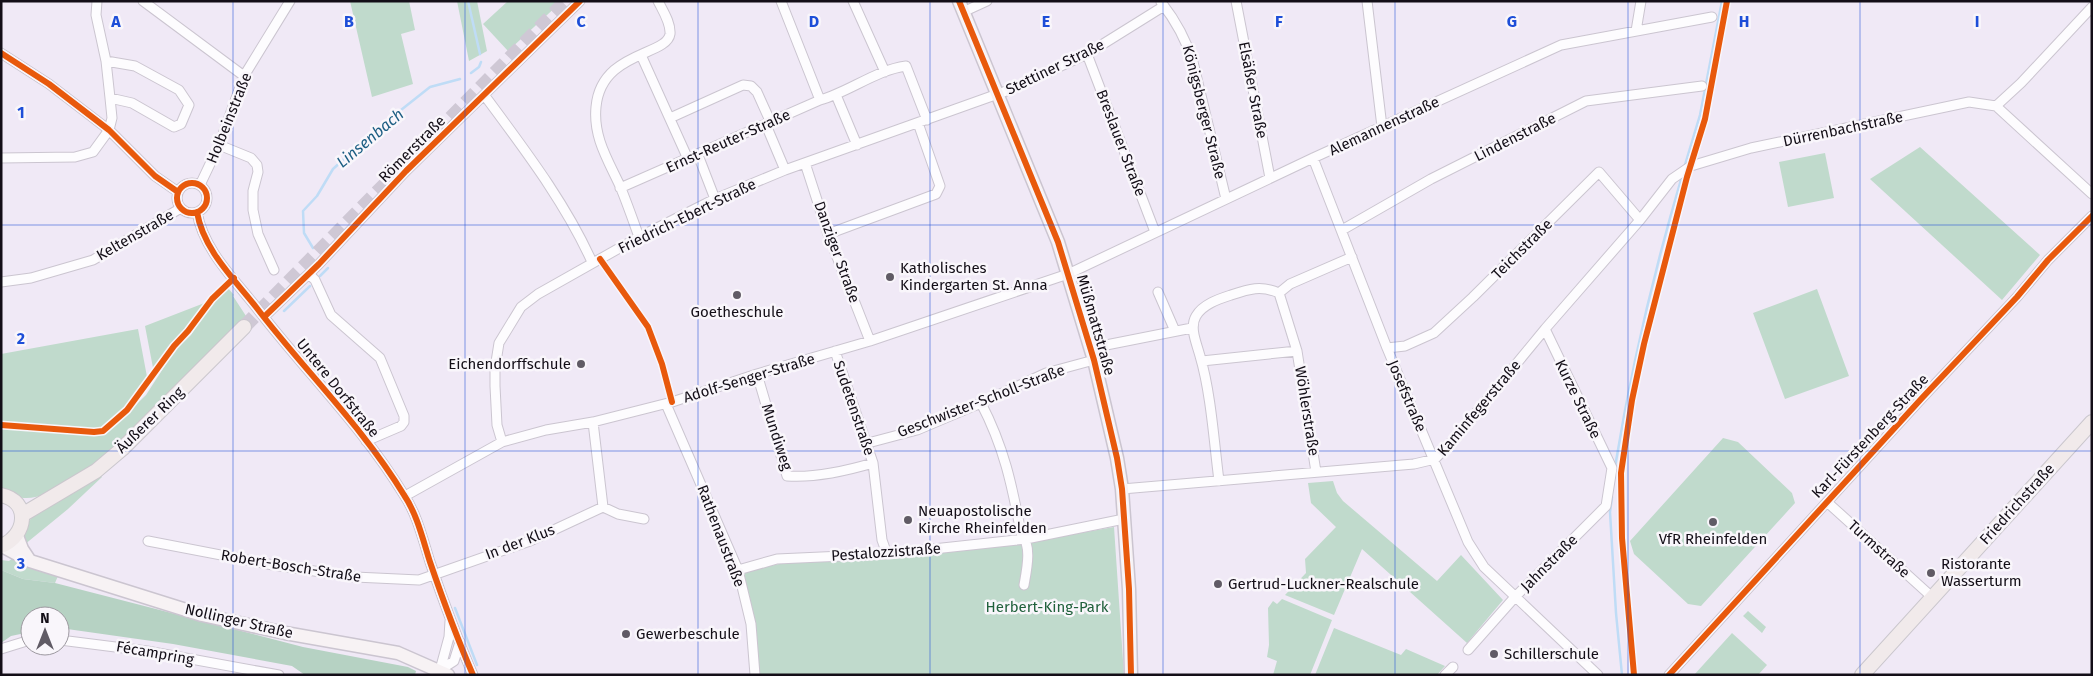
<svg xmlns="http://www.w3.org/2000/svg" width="2093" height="676" viewBox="0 0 2093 676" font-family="'Fira Sans',sans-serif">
<rect width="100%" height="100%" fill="#f0e9f6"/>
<path fill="#c0dacc" d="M350 1H409L415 30 401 34 413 84 372 97Z
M457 1H477L487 51 469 61Z
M508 1H558L560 3 508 51 483 24Z
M1920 147 2040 255 2002 300 1870 179Z
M1825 153 1834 198 1788 207 1779 162Z
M227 287 234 295 233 296 246 316 109 453C89 469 50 500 24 498 16 498 9 495 1 492V427L100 435 107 433 146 395 175 350 191 335 207 310Z
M1817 289 1849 376 1785 399 1753 313Z
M207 302C190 327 170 349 154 373L145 326Z
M138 329 148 382C134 398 116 428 93 429L1 422V354Z
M1723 438 1738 442 1792 493 1795 503 1701 606 1688 604 1634 554 1630 541Z
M99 474 102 477 68 509 24 545C23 531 27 521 37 512Z
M1333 481 1337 493 1343 501 1437 581 1461 555 1503 600 1467 643 1362 549 1334 615 1285 595 1306 573 1305 559 1336 527 1311 503 1308 483Z
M1114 527 1124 675H759L754 624 742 572 779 564 1024 543Z
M14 557 22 565 58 576 55 583 23 579 1 570V560L9 561Z
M1282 599 1332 620 1310 675H1273L1277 661 1267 657 1269 645 1268 608 1273 601 1277 604Z
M1748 611 1766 627 1762 633 1743 616Z
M1334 628 1401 655 1406 649 1445 666 1437 675H1315Z
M1732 633 1767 665 1758 675H1694Z"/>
<path fill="#b6d2c3" d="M1 570 23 579 55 583 303 647 408 667 416 671 415 675H305L292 666 173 644 60 628V616H30V632L11 636 1 643Z"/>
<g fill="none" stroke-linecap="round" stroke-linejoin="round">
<path stroke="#bfdcf6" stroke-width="2.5" d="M468 1 480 54
M471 73 479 67 481 62
M1684 168 1700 115 1722 1
M313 248 304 233 303 211 317 196 333 169 377 129 430 87 460 79
M320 276 328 268
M284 311 310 286
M1615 467C1631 369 1654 271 1682 176
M1612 497 1610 512 1616 613 1622 675
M455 608 477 665"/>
<path stroke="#cfc8d5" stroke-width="14" stroke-dasharray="14 7" stroke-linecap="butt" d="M244 327 566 1"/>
<defs>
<path id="street" d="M143 1 244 76
M781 1 820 100
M853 1 885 72
M1236 1 1270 178
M1367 1 1382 127
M1161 2C1176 21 1186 39 1193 62L1226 199
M963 12 987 1
M1636 31 1641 1
M1 53 49 84 109 130 155 176 178 192
M1087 54 1155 232
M641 55 688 159
M106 61 110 98
M836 95 857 145
M485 96C524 149 565 202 592 262
M1996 106 2021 83 2092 7
M1996 106 2092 194
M670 118 743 85 751 86 757 92 771 123
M766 125 785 170
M219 145 251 158 257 165 258 172 253 191V210L258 234 274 270
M698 155 715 199
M1 158 75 157 93 152 109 130 112 118 110 98 132 103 174 127 181 124 189 105 179 90 135 66 106 61 96 15 97 1
M1313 158 1387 348 1468 542 1484 567 1598 675
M805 163 828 234 870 341
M177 198a15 15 0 1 1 30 0a15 15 0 1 1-30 0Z
M200 185 219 145 244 76 290 1
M620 188 820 100C849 92 876 70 906 66L927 120
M197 212C203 249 234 279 256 307 304 370 363 427 404 495 417 514 423 540 430 562 443 600 457 638 473 675
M1342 230 1431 179 1586 101 1702 86
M828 234 936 194 940 186 918 123
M639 237C633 220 627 203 620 186 608 160 593 137 596 107 601 51 667 56 670 34 671 23 663 11 658 1
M309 274 315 280 331 315 380 358 404 416V422L401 426 366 441
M1 282 31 278 93 260 181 208
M1158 292 1175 331
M1279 293 1290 284 1352 257
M264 317 319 264 406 171 580 1
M1091 348 1192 328
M1387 348 1405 346 1434 333 1473 297 1599 172 1640 220
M835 351 873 463 882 540 887 554
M1202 361 1297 351
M757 374 787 476C816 478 846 471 873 463
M981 403C1004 447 1012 485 1021 533 1032 546 1027 568 1024 585
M666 404 738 570 751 624 755 675
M502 442 497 425 495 386V368L499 343 521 307 538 294 639 237 715 199 785 170 1009 90 1087 54 1164 6
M868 443 917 430 981 403 1046 373 1094 360
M1219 481C1214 442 1211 393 1200 356 1197 344 1189 328 1196 316 1203 304 1219 299 1231 295 1249 289 1261 285 1279 293L1297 351 1316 472
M1122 489 1414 464 1435 459 1457 436 1545 329 1640 220 1672 179 1691 166 1751 148 1969 102 1996 106
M405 496 502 442 546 430 593 422 672 402 757 374 870 341 1068 274 1313 158 1561 45 1712 17
M1827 502 1932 597
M603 507 618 514 644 519
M148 541 273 565 355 577 419 580 530 541 603 507 593 422
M738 570 777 559 887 554 1026 539 1124 519
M60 640 147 651 279 675
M1 649 30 640
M1468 650 1515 597 1606 506 1612 468 1545 329
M440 670 449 637 450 621
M440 670 454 661 460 642
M1445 675 1453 667
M1669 675 1922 398 2017 297 2048 260 2092 216"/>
<path id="secondary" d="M959 1 1058 242 1094 360 1117 458 1122 489 1129 589 1131 675
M17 536 22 549 30 561
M2 546 30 561 202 615 285 633 398 653 448 675"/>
<path id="primary" d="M1 495C31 501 27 536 1 546
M22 515 96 471 122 449 244 327
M1862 675 2092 422"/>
</defs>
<use href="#street" stroke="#cbc5d0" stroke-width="11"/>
<use href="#secondary" stroke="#cbc5d0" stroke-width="15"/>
<use href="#primary" stroke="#cac7cd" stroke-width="16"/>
<use href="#street" stroke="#fdfcfe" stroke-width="9"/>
<use href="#secondary" stroke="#f7f2f4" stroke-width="12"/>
<use href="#primary" stroke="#f1eaeb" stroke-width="14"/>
<defs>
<path id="cycleway" d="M959 1 1058 242 1094 360 1117 458 1122 489 1129 589 1131 675
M1 53 49 84 109 130 155 176 178 192
M177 198a15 15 0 1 1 30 0a15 15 0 1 1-30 0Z
M197 212C203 249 234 279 256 307 304 370 363 427 404 495 417 514 423 540 430 562 443 600 457 638 473 675
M600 259 648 327 662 364 672 402
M264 317 319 264 406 171 580 1
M1 425 94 432 103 431 127 410 174 346 188 331 212 299 234 278
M1634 675 1622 538 1621 473 1632 400 1644 344 1687 177 1705 119 1727 1
M1669 675 1922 398 2017 297 2048 260 2092 216"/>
</defs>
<use href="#cycleway" stroke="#f9f6fb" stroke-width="9"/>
<use href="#cycleway" stroke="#e8590c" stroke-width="6"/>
</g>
<path fill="none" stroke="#1d4ed8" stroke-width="1" stroke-opacity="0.55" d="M233 1V675M465 1V675M698 1V675M930 1V675M1163 1V675M1395 1V675M1628 1V675M1860 1V675M1 225H2092M1 451H2092"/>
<g fill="#605b65" stroke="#f9f6fb" stroke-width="2">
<circle cx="890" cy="277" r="5"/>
<circle cx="737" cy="295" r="5"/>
<circle cx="581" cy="364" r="5"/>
<circle cx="908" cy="520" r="5"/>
<circle cx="1713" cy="522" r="5"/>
<circle cx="1931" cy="573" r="5"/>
<circle cx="1218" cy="584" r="5"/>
<circle cx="626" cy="634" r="5"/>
<circle cx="1494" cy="654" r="5"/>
</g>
<g text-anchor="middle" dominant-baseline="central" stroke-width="5" stroke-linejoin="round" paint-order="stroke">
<g font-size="15" fill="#130e17" stroke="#f9f6fb">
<text transform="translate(1055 67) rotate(-26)">Stettiner Straße</text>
<text transform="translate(1253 90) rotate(79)">Elsäßer Straße</text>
<text transform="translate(1204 112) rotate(76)">Königsberger Straße</text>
<text transform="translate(229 118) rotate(-68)">Holbeinstraße</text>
<text transform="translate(1384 126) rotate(-25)">Alemannenstraße</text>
<text transform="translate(1843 129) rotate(-12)">Dürrenbachstraße</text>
<text transform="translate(1515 137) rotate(-27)">Lindenstraße</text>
<text transform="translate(728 141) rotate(-24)">Ernst-Reuter-Straße</text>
<text transform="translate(1121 143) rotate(69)">Breslauer Straße</text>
<text transform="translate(412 149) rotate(-45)">Römerstraße</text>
<text transform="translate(687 216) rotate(-26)">Friedrich-Ebert-Straße</text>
<text transform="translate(135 235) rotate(-30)">Keltenstraße</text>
<text transform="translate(1522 249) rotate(-45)">Teichstraße</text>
<text transform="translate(837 252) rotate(70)">Danziger Straße</text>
<text transform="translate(1096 325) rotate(74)">Müßmattstraße</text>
<text transform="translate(749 378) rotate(-17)">Adolf-Senger-Straße</text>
<text transform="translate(338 388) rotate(51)">Untere Dorfstraße</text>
<text transform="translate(1407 396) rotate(67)">Josefstraße</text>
<text transform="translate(1578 399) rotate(64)">Kurze Straße</text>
<text transform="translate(981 401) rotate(-21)">Geschwister-Scholl-Straße</text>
<text transform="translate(854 408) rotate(71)">Sudetenstraße</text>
<text transform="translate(1479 408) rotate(-50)">Kaminfegerstraße</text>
<text transform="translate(1307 411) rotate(81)">Wöhlerstraße</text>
<text transform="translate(150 420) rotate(-44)">Äußerer Ring</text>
<text transform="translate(1870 436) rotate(-47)">Karl-Fürstenberg-Straße</text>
<text transform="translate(777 437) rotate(72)">Mundiweg</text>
<text transform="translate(2017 504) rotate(-48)">Friedrichstraße</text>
<text transform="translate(721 536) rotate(69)">Rathenaustraße</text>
<text transform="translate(520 542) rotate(-21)">In der Klus</text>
<text transform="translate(1879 549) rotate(42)">Turmstraße</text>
<text transform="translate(886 552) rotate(-4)">Pestalozzistraße</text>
<text transform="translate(1549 563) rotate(-45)">Jahnstraße</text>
<text transform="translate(291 566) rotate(9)">Robert-Bosch-Straße</text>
<text transform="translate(239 621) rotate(13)">Nollinger Straße</text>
<text transform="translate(155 653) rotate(10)">Fécampring</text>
</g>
<g font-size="15" fill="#130e17" stroke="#f9f6fb" text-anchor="start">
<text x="900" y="268">Katholisches<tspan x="900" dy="17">Kindergarten St. Anna</tspan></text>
<text x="737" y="312" text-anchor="middle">Goetheschule</text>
<text x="571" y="364" text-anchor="end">Eichendorffschule</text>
<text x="918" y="511">Neuapostolische<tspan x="918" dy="17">Kirche Rheinfelden</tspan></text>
<text x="1713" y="539" text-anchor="middle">VfR Rheinfelden</text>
<text x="1941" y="564">Ristorante<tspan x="1941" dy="17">Wasserturm</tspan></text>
<text x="1228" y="584">Gertrud-Luckner-Realschule</text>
<text x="636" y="634">Gewerbeschule</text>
<text x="1504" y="654">Schillerschule</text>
</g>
<g font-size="15" fill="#21613c" stroke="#f9f6fb">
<text x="1047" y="607">Herbert-King-Park</text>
</g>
<g font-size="16" font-style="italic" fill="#1c5e83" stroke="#f9f6fb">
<text transform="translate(370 138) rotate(-40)">Linsenbach</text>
</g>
</g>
<g font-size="16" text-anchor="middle" font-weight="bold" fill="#1d4ed8" stroke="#f9f6fb" stroke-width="5" stroke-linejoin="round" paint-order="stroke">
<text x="116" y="27">A</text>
<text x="349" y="27">B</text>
<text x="581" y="27">C</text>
<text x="814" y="27">D</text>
<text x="1046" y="27">E</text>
<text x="1279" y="27">F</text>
<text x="1512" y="27">G</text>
<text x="1744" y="27">H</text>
<text x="1977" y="27">I</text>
<text x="21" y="118">1</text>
<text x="21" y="344">2</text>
<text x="21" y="569">3</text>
</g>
<rect width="2093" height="676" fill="none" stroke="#130e17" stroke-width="5"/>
<g transform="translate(45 631)"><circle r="24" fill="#f9f6fb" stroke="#9d99a0"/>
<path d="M0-4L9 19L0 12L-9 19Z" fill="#605b65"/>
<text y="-8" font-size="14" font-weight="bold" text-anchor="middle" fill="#130e17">N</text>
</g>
</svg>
